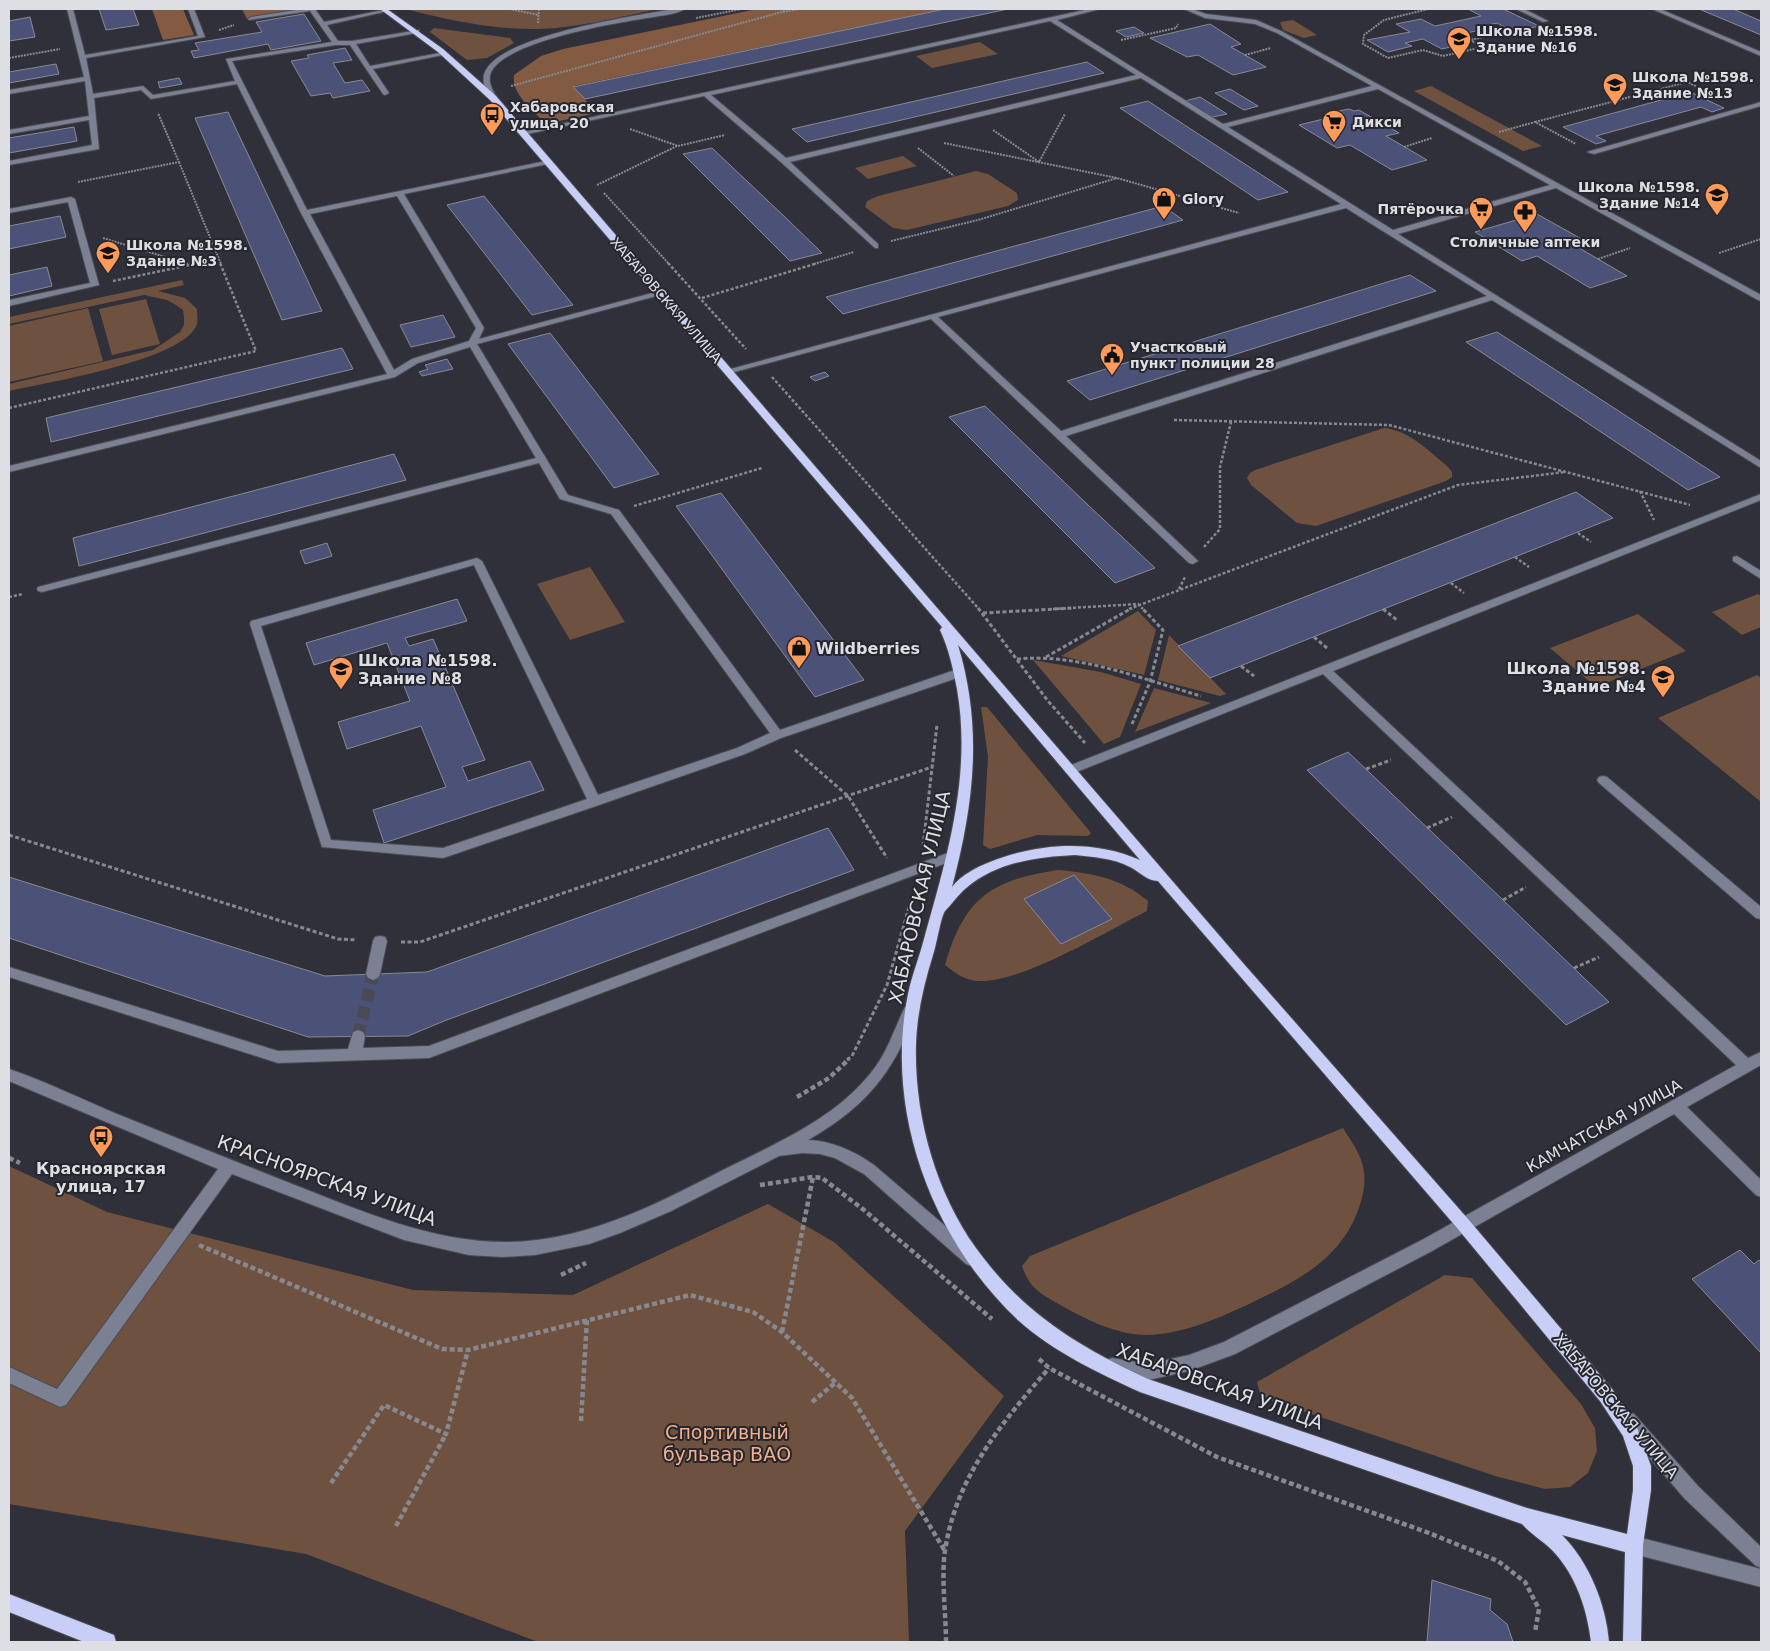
<svg xmlns="http://www.w3.org/2000/svg" width="1770" height="1651" viewBox="0 0 1770 1651" font-family="'DejaVu Sans',sans-serif">
<rect width="100%" height="100%" fill="#2f3039"/>
<path fill="#6f513f" d="M405 9H659C619 17 579 28 538 29 494 30 448 20 405 9Z
M1293 20 1317 35 1304 38 1283 30 1280 22Z
M434 28 510 38 514 43 487 58 467 60 430 32Z
M980 42 998 54 932 68 916 56Z
M1431 86 1542 146 1523 151 1414 91Z
M903 156 917 166 868 179 855 168Z
M976 171 988 174 1017 193 1018 200 1008 206 907 230 893 228 865 207 867 201 878 196Z
M182 280 184 285 158 291 185 298 197 309C197 313 198 320 197 324 186 360 44 383 9 391V384L153 350 180 332 184 325V317L183 310 176 305 167 300 144 295 9 324V317Z
M146 299 160 344 112 355 99 309Z
M88 308 103 361 9 382V326Z
M1384 428C1409 430 1430 452 1448 467L1452 472V477L1446 481 1316 526 1297 523 1251 485 1247 478 1250 473 1255 470Z
M590 567 625 622 570 640 537 584Z
M1758 594 1761 596V627L1742 635 1712 612Z
M1138 611 1156 630 1144 675 1061 656Z
M1638 614 1686 651 1596 687 1550 648Z
M1169 635 1226 694 1220 696 1158 680Z
M1033 660 1101 672 1141 684 1120 737 1104 744Z
M1757 675 1761 678V802L1658 718Z
M1154 688 1211 703 1135 732Z
M981 707H987L1091 833 1088 836 1037 835 990 849 983 845 988 757Z
M1058 870C1092 873 1121 878 1148 901L1147 911C1105 932 1024 982 980 981 966 981 956 974 945 965 964 899 990 880 1058 870Z
M1343 1128C1351 1141 1362 1155 1364 1172 1366 1185 1362 1201 1357 1213 1338 1262 1293 1283 1247 1305 1214 1320 1183 1334 1146 1335 1118 1335 1087 1320 1064 1307 1043 1295 1030 1290 1022 1266L1030 1256Z
M9 1166 107 1212 413 1290 573 1295 768 1204 834 1242 1004 1396 905 1531 909 1642H538L306 1554 9 1504Z
M1445 1275 1472 1278 1581 1404 1595 1428 1597 1451 1588 1473 1570 1487 1545 1489 1495 1476 1261 1397 1257 1382Z"/>
<path fill="#835b42" d="M152 9H183L194 35 163 40Z
M242 9H298L300 10 247 19Z
M757 9H945L574 86 596 113 546 124C534 111 511 94 514 75L541 56 563 49Z"/>
<path fill="#4c5178" stroke="#888a94" d="M99 9H133L139 25 106 30Z
M945 9H1008L585 99 573 87Z
M1468 9H1503L1539 26 1514 32 1497 23 1488 25 1492 27 1463 34 1459 32 1450 34 1467 43 1442 49 1423 39 1405 43 1412 46 1388 52 1367 40 1410 32 1396 24 1421 19 1435 26 1481 16Z
M1699 9H1733L1761 21V35Z
M304 14 321 41 271 50 268 44 194 58 191 51 199 50 195 43 262 32 256 22Z
M30 17 35 37 9 41V21Z
M1210 24 1241 44 1231 47 1266 67 1233 75 1198 55 1187 57 1150 38Z
M1134 27 1144 33 1126 37 1116 31Z
M345 48 352 60 333 63 345 83 362 80 370 91 333 98 330 93 311 96 291 61 309 58 307 55Z
M1087 62 1104 73 807 142 792 129Z
M56 64 59 74 9 83V72Z
M179 78 182 84 160 88 158 82Z
M1230 89 1258 106 1244 110 1215 93Z
M1690 92 1724 108 1712 112 1701 107 1596 136 1606 141 1596 144 1563 127Z
M1200 97 1227 114 1213 117 1185 101Z
M1148 101 1186 126 1288 192 1258 200 1120 108Z
M1349 109 1354 111 1359 110 1399 133 1386 136 1427 160 1392 170 1350 145 1337 148 1299 125 1344 114 1339 111Z
M228 112 322 311 282 320 195 118Z
M74 127 77 141 9 153V138Z
M712 148 786 218 822 253 790 261 683 154Z
M484 196 573 305 532 315 447 205Z
M1163 206 1183 220 843 314 826 297Z
M1537 214 1585 241 1574 245 1627 276 1590 288 1537 256 1522 261 1475 232Z
M60 216 66 237 9 249V226Z
M47 267 52 286 9 296V275Z
M1410 275 1436 291 1090 400 1067 381Z
M443 315 455 337 411 347 400 325Z
M1497 332 1531 354 1720 477 1688 490 1466 342Z
M550 333 659 474 614 488 508 344Z
M342 348 353 369 51 442 46 418Z
M447 359 453 369 422 376 419 372 428 369 425 365Z
M825 372 829 376 815 381 810 377Z
M985 406 1087 504 1155 568 1115 583 949 417Z
M394 454 406 480 79 566 73 538Z
M1576 492 1613 518 1210 678 1178 646Z
M721 493 864 680 815 697 676 506Z
M327 543 332 556 305 564 300 551Z
M457 599 467 621 405 638 409 646 433 639 485 760 462 767 468 781 530 761 544 790 384 843 373 810 446 787 421 726 347 749 338 722 410 701 387 643 314 665 306 643Z
M1348 752 1503 900 1609 1002 1566 1025 1307 770Z
M828 828 854 870 444 1021 408 1036 308 1037 9 938V877L325 976 427 972Z
M1074 875 1112 919 1061 944 1024 899Z
M1740 1250 1754 1264 1759 1260 1761 1262V1353L1692 1279Z
M1432 1580 1491 1599 1490 1610 1507 1624 1513 1642H1427Z"/>
<g fill="none" stroke-linecap="round" stroke-linejoin="round">
<path stroke="#494a53" stroke-width="12" stroke-dasharray="12 6" stroke-linecap="butt" d="M358 1036 373 974"/>
<defs>
<path id="minor" d="M67 9H73L85 55 198 36 188 9H194L205 37 86 58 93 94 143 86 153 95 235 81 226 59 332 42 310 11 249 20 248 19 251 17 302 9H315L324 22 388 9V11L327 25 338 41H352L419 30V32L417 33 356 44 370 66 445 52 448 54 373 69 389 93 385 95 383 94 350 45H336L232 61 307 210 551 160 552 162 548 164 404 194 484 328 479 339 660 291 664 294 477 344 568 495 619 510 780 730 955 670H963L965 673 963 676 781 738 745 754 599 805 443 858 322 847 250 624 251 621 477 558 482 561 598 795 737 748 770 733 611 514 560 499 539 463 42 592 38 591 37 589 38 587 536 458 470 347 418 363 395 377 9 472V466L387 374 301 213 237 84 151 99 141 90 94 98 99 149 9 165V161L92 145 89 120 9 134V130L89 116 85 81 9 94V90L84 77ZM397 196 476 328 469 341 412 359 394 370 310 214ZM474 565 587 799 443 848 331 840 261 626Z
M673 9H685C674 16 654 16 641 19 609 24 506 42 491 72 487 81 493 91 497 98L493 100 489 98C486 90 481 81 485 72 501 35 635 16 673 9Z
M1089 9H1100L1057 20 1223 124 1372 86 1277 33 1255 24 1205 18 1184 9H1192L1206 14 1256 20 1281 31 1761 295V301L1758 300 1556 188 1398 234 1761 461V468L1492 300 1066 436 1198 561 1193 564 1189 563 931 319 731 373 723 371 1341 204 1141 78 790 162 878 244V248H875L782 163 704 96 523 135 519 133ZM1050 21 1136 75 786 158 711 95ZM1378 89 1550 185 1393 230 1228 127ZM1346 208 1487 296 1061 431 938 317Z
M1516 9H1524L1548 21 1543 22Z
M1652 9H1660L1761 52V56Z
M1761 102V106L1594 154 1587 152Z
M71 197 75 199 99 285 9 306V300L90 283 68 202 9 213V209Z
M1761 494V500L1333 671 1748 1058 1761 1052V1065L1687 1107 1761 1180V1197L1756 1195 1674 1114 1432 1251 1235 1354 1189 1371 1148 1380 1106 1372 1104 1366 1106 1360 1112 1358 1148 1364 1189 1355 1224 1342 1420 1241 1736 1065 1323 674 1074 773H1066L1064 770 1066 767Z
M1737 556 1761 571V579L1733 561V557Z
M1603 776 1607 777 1761 907V919L1756 918 1599 783 1597 780 1599 777Z
M953 851 957 853 959 856 957 859 429 1058 278 1063 9 977V967L278 1051 348 1049 353 1032 358 1030 363 1032 365 1036 363 1048 429 1046Z
M380 936 385 937 387 941 380 974 378 978 373 980 368 978 366 974 373 941 375 937Z
M910 1005 915 1007 917 1011C893 1073 866 1107 808 1140 833 1141 854 1151 874 1165L978 1254 980 1259 978 1264 972 1266 966 1264 864 1174 835 1158 820 1154 802 1153 779 1156 671 1211 620 1233 589 1244 535 1255 502 1257 469 1255 404 1240 232 1174 66 1405 60 1407 9 1383V1367L57 1389 218 1169 9 1081V1069C45 1081 81 1099 117 1114 183 1141 249 1167 315 1193 386 1221 459 1250 537 1240 603 1232 663 1201 721 1171 776 1143 839 1118 876 1066 889 1048 895 1027 905 1007Z
M1628 1412 1634 1414 1698 1486 1761 1547V1568L1755 1565 1685 1499 1622 1426 1620 1420 1622 1414Z
M1634 1536 1761 1569V1587L1634 1554 1628 1551 1625 1545 1628 1539Z"/>
<path id="major" d="M380 9H387L443 49 496 96 1243 963 1468 1219 1612 1389 1636 1425 1651 1466V1490L1643 1545 1641 1642H1623L1625 1552 1562 1535C1589 1562 1606 1604 1609 1642H1591C1587 1609 1576 1575 1552 1550 1543 1541 1531 1534 1522 1524L1140 1392C1098 1373 1054 1352 1019 1321 932 1240 884 1112 908 994 912 975 919 958 924 939 947 857 972 775 957 689 953 669 949 649 940 630L942 627 490 100 438 52ZM958 645 1140 860C1093 839 1037 843 990 862 977 867 961 875 952 887 974 804 983 728 958 645ZM1075 855C1093 857 1113 858 1130 867 1139 871 1147 881 1158 881L1458 1229 1600 1401 1623 1436 1633 1466V1490L1627 1534 1527 1508 1148 1379C1077 1346 1022 1312 976 1248 935 1191 914 1114 916 1044 917 1013 924 984 933 955 936 947 941 916 945 911 951 905 958 895 965 889 996 862 1036 857 1075 855Z
M9 1594 114 1635 116 1642H84L9 1612Z"/>
</defs>
<use href="#minor" stroke="#4b4c54" stroke-width="2"/>
<use href="#major" stroke="#4b4c54" stroke-width="2"/>
<path stroke="#888990" stroke-width="2" stroke-dasharray="2 1" stroke-linecap="butt" d="M509 9 539 15
M1428 9 1384 20 1364 35 1363 44 1388 58 1423 50 1443 56 1483 47 1470 40 1502 33 1532 36
M783 12 799 9
M696 18 742 9
M538 23 539 9
M219 30 234 25
M1121 40 1176 28 1178 24
M1245 55 1271 48
M9 58 60 49
M511 86 782 12 785 9
M1535 122 1687 82 1719 97
M630 129 678 146 725 135
M993 130 1039 162 1065 114
M1499 132 1535 122 1576 144
M944 143 1117 178 1239 213
M1404 147 1432 138
M918 148 954 176
M179 162 221 264
M78 182 179 162 158 113
M597 185 677 146
M604 193 669 264
M103 238 188 264
M891 241 978 220 1117 178
M1719 253 1761 239
M1598 259 1630 248
M814 264 854 252"/>
<path stroke="#888990" stroke-width="2.5" stroke-dasharray="3 2" stroke-linecap="butt" d="M184 263 191 265
M668 263 746 349
M113 281 190 265
M702 298 818 263
M772 377 979 609
M9 408 256 351 220 263
M1174 420 1389 425 1690 505
M1640 491 1654 520
M634 506 762 468
M1578 533 1591 542
M1204 547 1220 529V467L1231 422
M1515 557 1529 567
M1451 583 1464 593
M1179 589 1185 577
M9 597 23 594
M1053 609 1138 604 1143 609
M1129 609 1458 485 1565 472"/>
<path stroke="#888990" stroke-width="3" stroke-dasharray="4 2.5" stroke-linecap="butt" d="M978 608 1048 701 1085 743
M1383 609 1397 620
M983 613 1074 608
M1314 637 1327 648
M1046 657 1132 608
M1017 659C1079 653 1142 679 1201 696
M1241 666 1254 676
M1132 724 1150 682 1163 630 1142 608
M795 750 848 796 887 858
M1366 769 1391 760
M1427 828 1452 817
M9 835 338 939 357 940
M923 846 937 725
M1503 900 1526 887
M401 942H420L932 767
M1574 968 1599 957
M847 1060 852 1056 887 985 913 893"/>
<path stroke="#888990" stroke-width="4.5" stroke-dasharray="5 3" stroke-linecap="butt" d="M797 1097 829 1078 849 1059
M9 1158 20 1163
M760 1185 813 1177 822 1178 864 1210 992 1319
M199 1245 442 1349 468 1350 690 1295 753 1312 782 1332 852 1398 945 1551
M561 1275 586 1263
M782 1332 813 1177
M1039 1359 1049 1368 1217 1457 1429 1533 1498 1561 1525 1582 1539 1609 1535 1632
M812 1402 835 1383
M581 1421 587 1319
M331 1483 384 1405 446 1434 468 1350
M396 1526 446 1434
M946 1642C946 1615 941 1576 945 1551 956 1476 1002 1423 1049 1368"/>
<use href="#minor" fill="#7c8093" fill-rule="evenodd"/>
<use href="#major" fill="#c8cef6" fill-rule="evenodd"/>
</g>
<defs>
<symbol id="school-pin" viewBox="-11 -11 22 30"><path d="M0 17L-7.5 6A9.5 9.5 0 1 1 7.5 6Z" fill="#ff9b59" stroke="#25262e"/><path d="M0-5L7-2L0 1L-7-2ZM-4 1L0 2.5L4 1V4Q0 6-4 4Z" fill="#111"/></symbol>
<symbol id="bus-pin" viewBox="-11 -11 22 30"><path d="M0 17L-7.5 6A9.5 9.5 0 1 1 7.5 6Z" fill="#ff9b59" stroke="#25262e"/><path d="M-5-6H5V4H4V6H2V4H-2V6H-4V4H-5ZM-3.5-4V0h7V-4ZM-3.5 1.2v1.5H-2V1.2ZM2 1.2v1.5H3.5V1.2Z" fill="#111"/></symbol>
<symbol id="supermarket-pin" viewBox="-11 -11 22 30"><path d="M0 17L-7.5 6A9.5 9.5 0 1 1 7.5 6Z" fill="#ff9b59" stroke="#25262e"/><path d="M-6-5.5h2.5l.6 2H6L4.5 2H-2.5L-4.4-4H-6ZM-1.5 3.2a1.3 1.3 0 1 0 .1 0ZM3 3.2a1.3 1.3 0 1 0 .1 0Z" fill="#111"/></symbol>
<symbol id="shop-pin" viewBox="-11 -11 22 30"><path d="M0 17L-7.5 6A9.5 9.5 0 1 1 7.5 6Z" fill="#ff9b59" stroke="#25262e"/><path d="M-5-2.5h2.3a2.7 3.5 0 0 1 5.4 0H5L5.5 6h-11ZM-1.5-2.5h3a1.5 2.3 0 0 0-3 0Z" fill="#111"/></symbol>
<symbol id="pharmacy-pin" viewBox="-11 -11 22 30"><path d="M0 17L-7.5 6A9.5 9.5 0 1 1 7.5 6Z" fill="#ff9b59" stroke="#25262e"/><path d="M-2-6h4v4h4v4h-4v4h-4v-4h-4v-4h4Z" fill="#111"/></symbol>
<symbol id="civic-pin" viewBox="-11 -11 22 30"><path d="M0 17L-7.5 6A9.5 9.5 0 1 1 7.5 6Z" fill="#ff9b59" stroke="#25262e"/><path d="M-.6-6.5H3V-4.5H.6V-3L4-1V1h2V6H-6V1h2V-1L-.6-3ZM-1.2 2.5V6h2.4V2.5Z" fill="#111"/></symbol>
</defs>
<g fill-rule="evenodd">
<use href="#school-pin" x="1445" y="25" width="28" height="38"/>
<use href="#school-pin" x="1601" y="71" width="28" height="38"/>
<use href="#bus-pin" x="478" y="101" width="28" height="38"/>
<use href="#supermarket-pin" x="1320" y="108" width="28" height="38"/>
<use href="#school-pin" x="1703" y="181" width="28" height="38"/>
<use href="#shop-pin" x="1150" y="185" width="28" height="38"/>
<use href="#supermarket-pin" x="1467" y="195" width="28" height="38"/>
<use href="#pharmacy-pin" x="1511" y="198" width="28" height="38"/>
<use href="#school-pin" x="94" y="239" width="28" height="38"/>
<use href="#civic-pin" x="1098" y="341" width="28" height="38"/>
<use href="#shop-pin" x="785" y="634" width="28" height="38"/>
<use href="#school-pin" x="327" y="655" width="28" height="38"/>
<use href="#school-pin" x="1649" y="663" width="28" height="38"/>
<use href="#bus-pin" x="87" y="1123" width="28" height="38"/>
</g>
<g text-anchor="middle" dominant-baseline="central" stroke-width="4" stroke-linejoin="round" paint-order="stroke">
<g font-size="14" font-weight="bold" fill="#dddfe4" stroke="#25262e" text-anchor="start">
<text x="1476" y="31">Школа №1598.<tspan x="1476" dy="16">Здание №16</tspan></text>
<text x="1632" y="77">Школа №1598.<tspan x="1632" dy="16">Здание №13</tspan></text>
<text x="510" y="107">Хабаровская<tspan x="510" dy="16">улица, 20</tspan></text>
<text x="1352" y="122">Дикси</text>
<text x="1700" y="187" text-anchor="end">Школа №1598.<tspan x="1700" dy="16">Здание №14</tspan></text>
<text x="1182" y="199">Glory</text>
<text x="1464" y="209" text-anchor="end">Пятёрочка</text>
<text x="1525" y="242" text-anchor="middle">Столичные аптеки</text>
<text x="126" y="245">Школа №1598.<tspan x="126" dy="16">Здание №3</tspan></text>
<text x="1130" y="347">Участковый<tspan x="1130" dy="16">пункт полиции 28</tspan></text>
</g>
<g font-size="14" fill="#dddfe4" stroke="#25262e">
<text transform="translate(666 300) rotate(49)">ХАБАРОВСКАЯ УЛИЦА</text>
</g>
<g font-size="16" font-weight="bold" fill="#dddfe4" stroke="#25262e" text-anchor="start">
<text x="816" y="648">Wildberries</text>
<text x="358" y="660">Школа №1598.<tspan x="358" dy="18">Здание №8</tspan></text>
<text x="1646" y="668" text-anchor="end">Школа №1598.<tspan x="1646" dy="18">Здание №4</tspan></text>
<text x="101" y="1168" text-anchor="middle">Красноярская<tspan x="101" dy="18">улица, 17</tspan></text>
</g>
<g font-size="16" fill="#dddfe4" stroke="#25262e">
<text transform="translate(1604 1126) rotate(-29)">КАМЧАТСКАЯ УЛИЦА</text>
<text transform="translate(1616 1406) rotate(50)">ХАБАРОВСКАЯ УЛИЦА</text>
</g>
<g font-size="19" fill="#dddfe4" stroke="#25262e">
<text transform="translate(919 897) rotate(-77)">ХАБАРОВСКАЯ УЛИЦА</text>
<text transform="translate(327 1180) rotate(20)">КРАСНОЯРСКАЯ УЛИЦА</text>
<text transform="translate(1220 1386) rotate(20)">ХАБАРОВСКАЯ УЛИЦА</text>
</g>
<g font-size="19" fill="#f4b189" stroke="#25262e">
<text x="727" y="1432">Спортивный<tspan x="727" dy="22">бульвар ВАО</tspan></text>
</g>
</g>
<rect width="1770" height="1651" fill="none" stroke="#dddfe4" stroke-width="20"/>
</svg>
